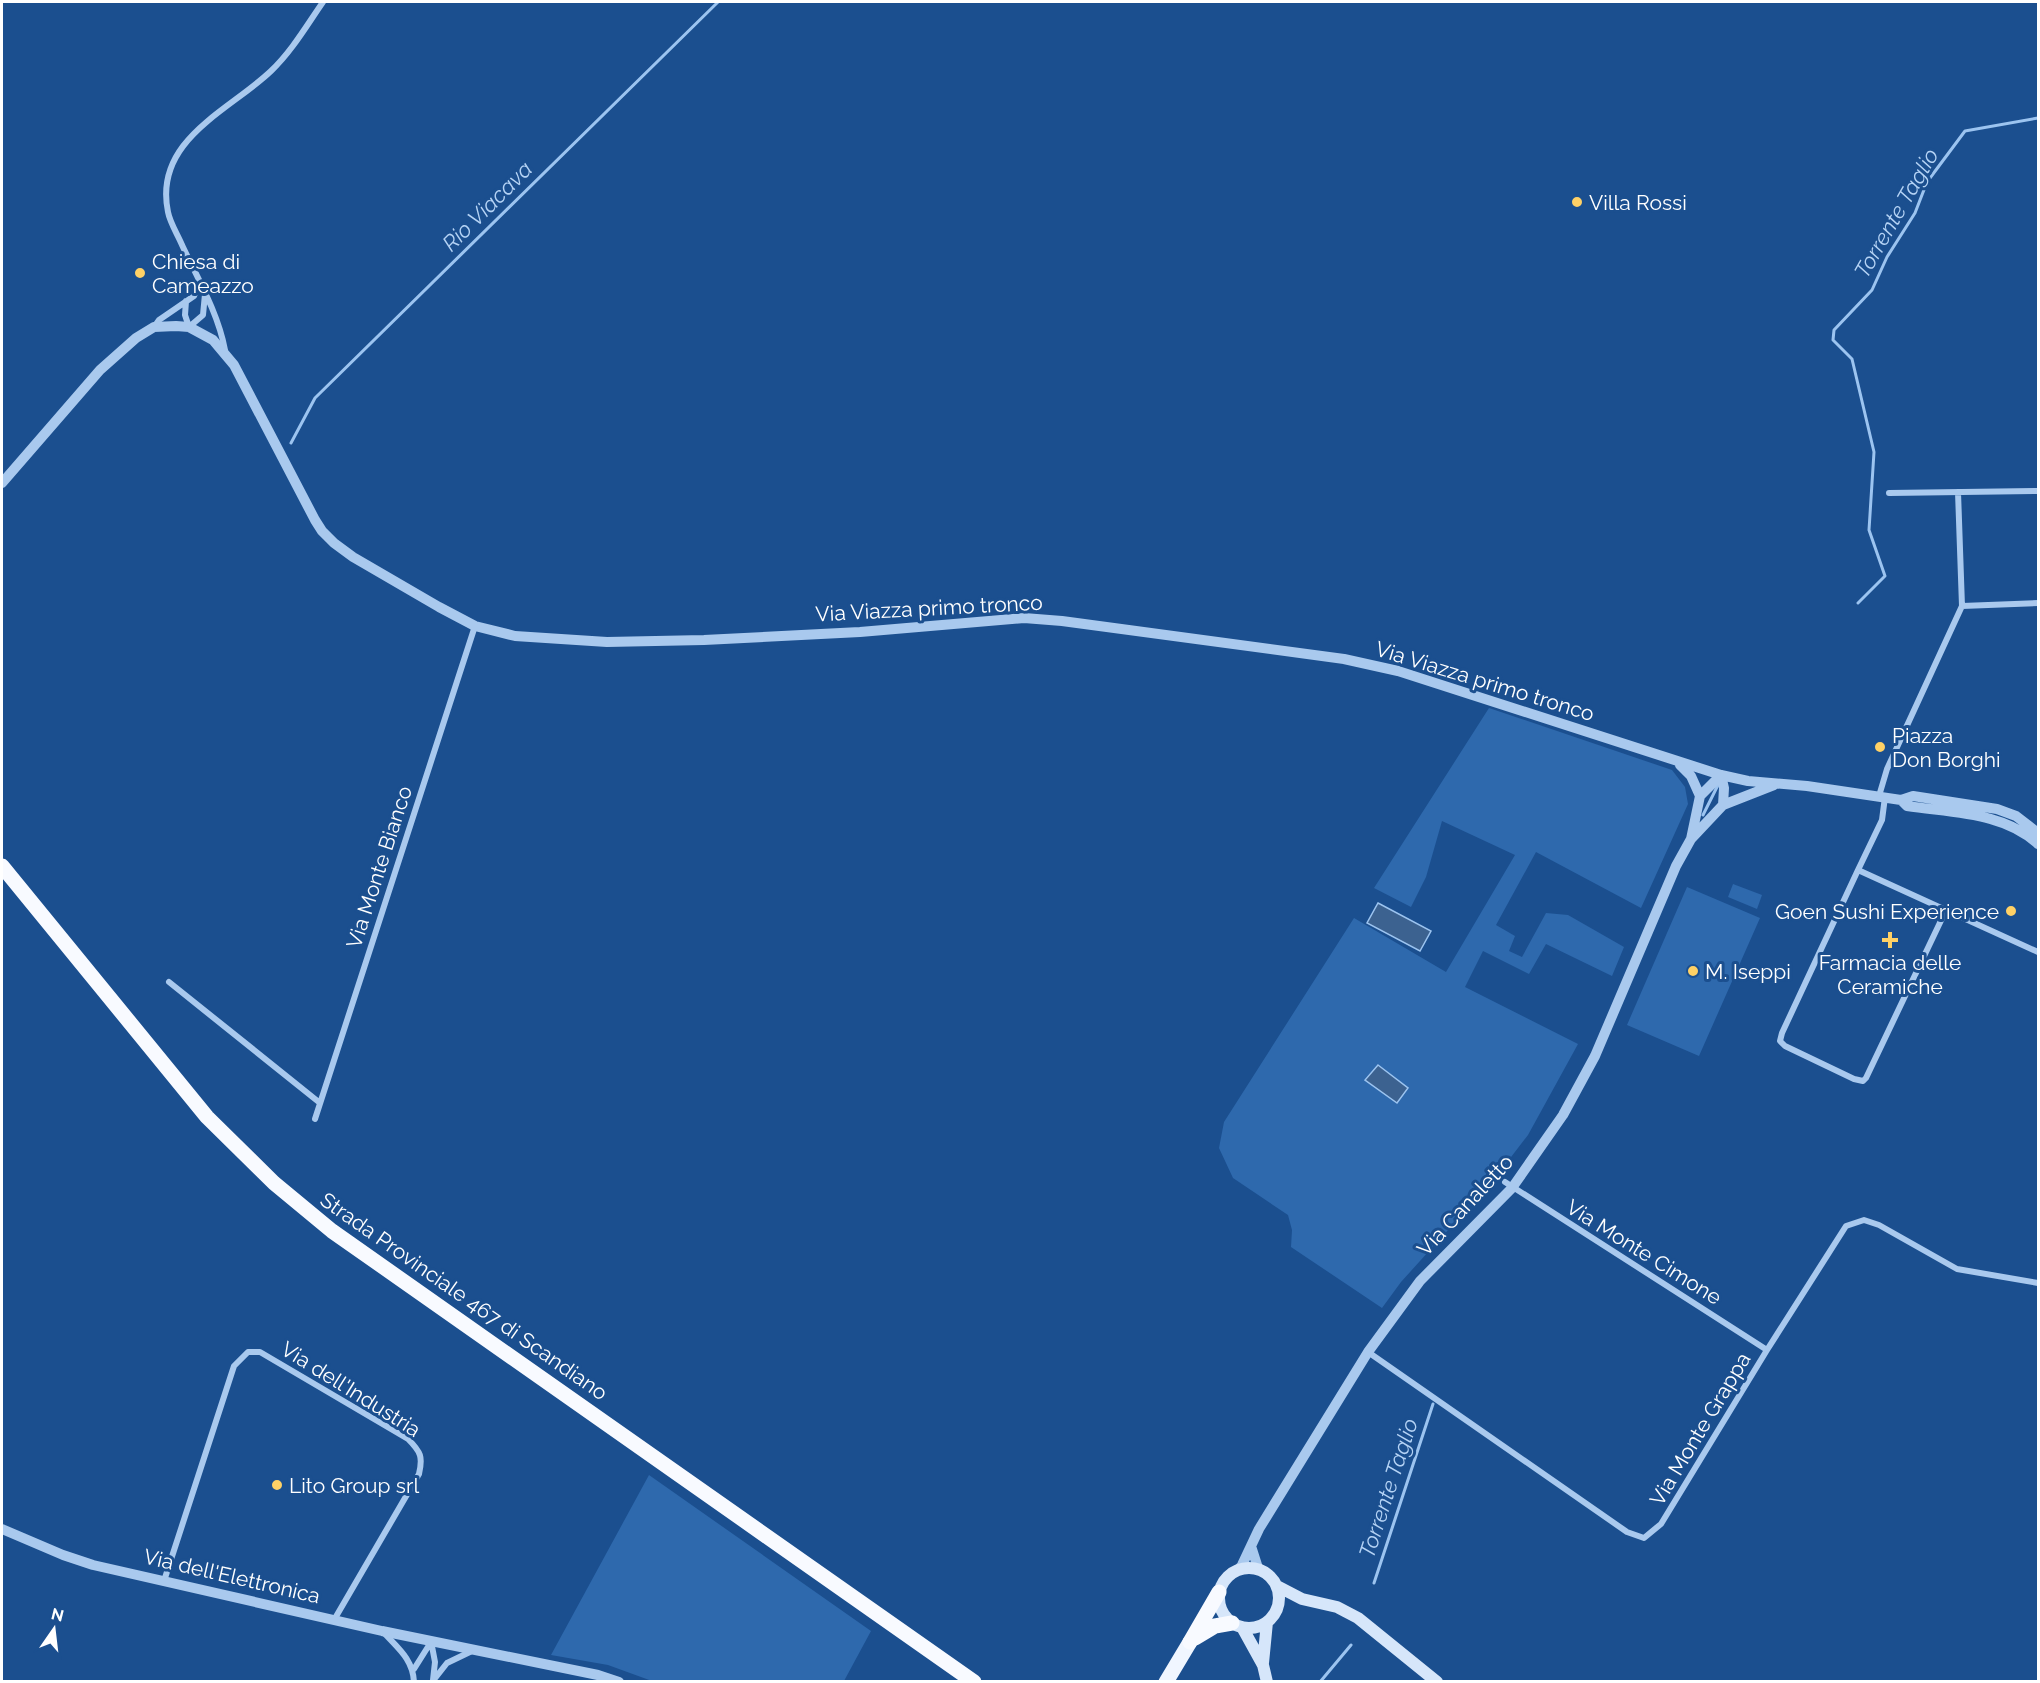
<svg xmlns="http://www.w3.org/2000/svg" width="2040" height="1683" viewBox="0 0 2040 1683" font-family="Raleway,sans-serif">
<rect width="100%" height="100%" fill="#1b4f8f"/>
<path fill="#2e69ad" d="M1489 708 1672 770 1685 787 1688 804 1641 908 1536 852 1496 925 1515 936 1509 951 1522 957 1546 913 1568 915 1624 947 1612 976 1546 944 1529 974 1483 951 1465 987 1578 1044 1528 1135 1495 1178 1401 1282 1382 1308 1291 1247 1292 1230 1288 1215 1233 1178 1219 1148 1224 1122 1354 918 1446 972 1515 855 1442 821 1426 877 1411 907 1374 888Z
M1733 884 1762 895 1757 909 1728 897Z
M1687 887 1760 918 1699 1056 1627 1025Z
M649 1475 871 1631 844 1681H652L608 1665 551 1655Z"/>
<path fill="#3c6290" stroke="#9cc4f0" stroke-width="1.5" d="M1378 903 1431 931 1420 951 1367 923Z
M1378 1065 1408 1088 1397 1103 1365 1080Z"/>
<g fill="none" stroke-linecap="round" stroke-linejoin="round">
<path stroke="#9cc4f0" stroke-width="3" d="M291 443 315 398 718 2
M1858 603 1885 576 1869 530 1874 452 1852 359 1833 340 1834 330 1872 290 1887 257 1915 213 1927 182 1965 131 2038 118
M1703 815 1718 785
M1374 1583 1433 1404
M1320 1682 1351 1645"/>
<path stroke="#a9c9ee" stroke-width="6" d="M186 301 185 315 189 327 203 315 205 294
M154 327 159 320 194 296 200 283
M225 350C218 313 198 279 182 245 178 235 170 223 168 212 153 140 229 111 271 71 292 51 307 25 323 2
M1889 493 2038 491
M1962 606 2038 603
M1879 796 1887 769 1962 606 1958 492
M1885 797 1882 820 1858 870 2038 952
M1858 870 1782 1033 1780 1041 1785 1046 1854 1079 1863 1081 1866 1078 1946 910
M169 982 320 1103
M315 1119 475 626
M1505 1182 1767 1350
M1368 1352 1627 1532 1644 1538 1661 1524 1767 1350 1846 1226 1864 1220 1879 1225 1957 1269 2038 1283
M164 1581 234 1366 248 1352H260L408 1439C421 1452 423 1457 419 1474L334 1620
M385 1634C399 1649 413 1660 414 1682
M431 1641 435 1662 433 1680
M414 1669 431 1642
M432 1682 447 1663 474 1650"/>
<path stroke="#a9c9ee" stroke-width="10" d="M2 483 100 370 136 338 154 327 176 326 189 327 213 340 234 365 315 520 322 531 334 543 353 557 439 607 475 626 515 636 607 642 704 640 860 632 1024 618 1062 621 1344 659 1398 671 1721 775 1748 781 1807 786 1901 800 1913 796 1997 809 2016 816 2038 833
M1680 765 1691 776 1700 796
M1721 775 1724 788 1723 805
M1901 800 1907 806C1952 813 2004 812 2038 844
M1691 839 1700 796 1721 775
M2 1529 63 1555 93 1565 382 1631 598 1675 619 1682
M1251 1546 1258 1568 1267 1574
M1238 1570 1242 1565 1259 1529 1368 1352 1420 1281 1512 1188 1563 1115 1595 1056 1676 866 1691 839 1723 805 1774 785"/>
<path stroke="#d6e6fa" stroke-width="12" d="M1219 1598a30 30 0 1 1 60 0a30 30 0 1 1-60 0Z
M1277 1586 1302 1599 1337 1607 1358 1618 1437 1682
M1242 1627 1263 1665 1267 1682
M1263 1663 1267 1622"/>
<path stroke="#f0f6ff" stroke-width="15" d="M1166 1682 1190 1642"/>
<path stroke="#f8faff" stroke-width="15" d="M2 866 207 1117 274 1183 332 1231 974 1682
M1195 1638 1215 1626 1232 1623
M1190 1642 1219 1592"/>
</g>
<g fill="#ffd166" stroke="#1b4f8f" stroke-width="2">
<circle cx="1577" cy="202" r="6"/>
<circle cx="140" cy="273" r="6"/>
<circle cx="1880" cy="747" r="6"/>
<circle cx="2011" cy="911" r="6"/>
<path d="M1887 931h6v6h6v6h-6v6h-6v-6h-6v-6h6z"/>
<circle cx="1693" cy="971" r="6"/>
<circle cx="277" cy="1485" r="6"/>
</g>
<g text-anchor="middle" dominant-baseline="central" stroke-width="6" stroke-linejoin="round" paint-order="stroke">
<g font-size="21" fill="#fff" stroke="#1b4f8f" text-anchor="start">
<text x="1589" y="202">Villa Rossi</text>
<text x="152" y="261">Chiesa di<tspan x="152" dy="24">Cameazzo</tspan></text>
<text x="1892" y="735">Piazza<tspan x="1892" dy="24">Don Borghi</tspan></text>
<text x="1999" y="911" text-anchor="end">Goen Sushi Experience</text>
<text x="1890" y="962" text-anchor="middle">Farmacia delle<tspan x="1890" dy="24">Ceramiche</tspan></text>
<text x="1705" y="971">M. Iseppi</text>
<text x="289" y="1485">Lito Group srl</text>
</g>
<g font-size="21" fill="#fff" stroke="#1b4f8f">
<text transform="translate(929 608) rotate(-3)">Via Viazza primo tronco</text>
<text transform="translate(1485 681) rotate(17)">Via Viazza primo tronco</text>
<text transform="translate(379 867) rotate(-72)">Via Monte Bianco</text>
<text transform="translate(1465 1205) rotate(-47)">Via Canaletto</text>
<text transform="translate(1644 1252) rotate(32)">Via Monte Cimone</text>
<text transform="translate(464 1296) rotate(35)">Strada Provinciale 467 di Scandiano</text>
<text transform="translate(351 1389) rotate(32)">Via dell'Industria</text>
<text transform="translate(1700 1429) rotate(-59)">Via Monte Grappa</text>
<text transform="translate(232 1576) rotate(13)">Via dell'Elettronica</text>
</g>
<g font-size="22" font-style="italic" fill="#b5d3f5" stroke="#1b4f8f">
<text transform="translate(487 206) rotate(-45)">Rio Viacava</text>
<text transform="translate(1896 213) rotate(-60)">Torrente Taglio</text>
<text transform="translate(1388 1488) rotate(-72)">Torrente Taglio</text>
</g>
</g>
<rect width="2040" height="1683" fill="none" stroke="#ffffff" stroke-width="6"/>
<g transform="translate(54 1629) rotate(14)" stroke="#1b4f8f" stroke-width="4.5" paint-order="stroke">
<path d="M0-4.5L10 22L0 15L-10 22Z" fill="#ffffff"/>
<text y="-9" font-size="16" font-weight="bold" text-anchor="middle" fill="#ffffff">N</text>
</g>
</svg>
